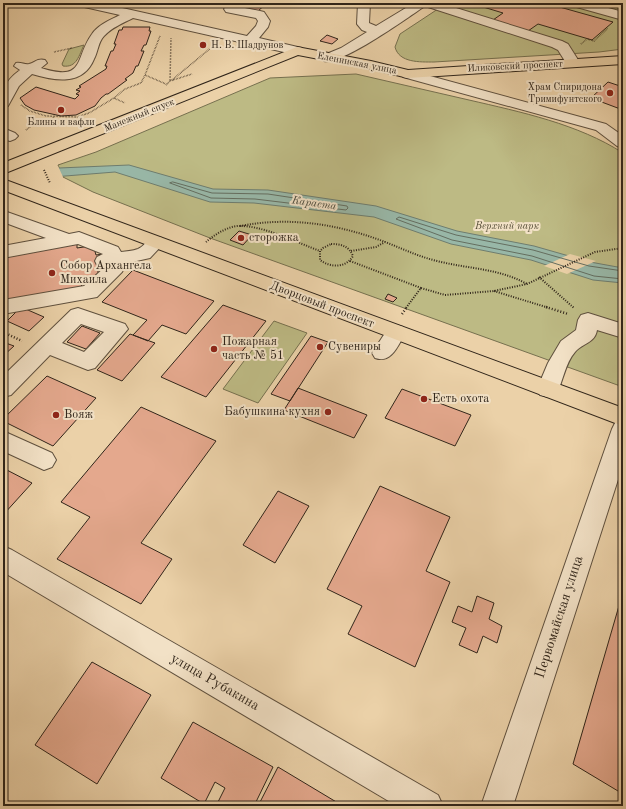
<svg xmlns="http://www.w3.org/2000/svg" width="626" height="809" viewBox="0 0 626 809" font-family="'Old Standard TT',serif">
<rect width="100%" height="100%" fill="#ebd1a8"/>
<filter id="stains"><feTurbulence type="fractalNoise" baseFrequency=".005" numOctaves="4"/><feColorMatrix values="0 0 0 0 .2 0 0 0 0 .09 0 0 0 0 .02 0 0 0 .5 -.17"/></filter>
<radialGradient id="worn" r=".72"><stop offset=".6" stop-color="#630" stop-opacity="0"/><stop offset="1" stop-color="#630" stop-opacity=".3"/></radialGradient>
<path fill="#bdba84" stroke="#76704f" d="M447 3H623V49L599 52 434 62C420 62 399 63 395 47L400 34Z
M84 45C79 55 77 68 63 66L62 64 69 49Z
M356 74C394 83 431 91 469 100 521 112 578 124 623 153V387L210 238 93 192 63 177 58 165 96 152 270 78Z
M274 321 307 333 258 403 223 389Z"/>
<path fill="#98b7a7" stroke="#6e7d6f" d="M129 165 213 189 268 190 376 206 457 231 534 246 590 262 623 268V283L593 280 531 260 451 244 374 217 254 203 210 202 115 172 3 181 59 168Z"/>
<path fill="#ebd1a8" d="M58 166 63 177 3 192V180Z
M570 254 596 261 567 274 544 266Z"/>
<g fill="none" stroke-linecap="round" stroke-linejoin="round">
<path stroke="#646e60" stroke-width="1" d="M173 182 212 193 268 194 347 206 348 208 346 210 255 199 211 198 170 183Z
M623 271 589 266 533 250 456 235 399 217 396 219 452 240 532 256 594 276 623 279"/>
</g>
<path fill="#e4a88d" stroke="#30251a" d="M220 3H267L258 11Z
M470 3H560L556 6 613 22 592 40 538 24 528 31 493 20 503 13Z
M123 27H150L149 31H151L146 45H144L141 51H144L138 66H136L133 73 125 79 127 80 108 94H106L101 98 95 106 76 115 61 116 34 110 25 105 20 98 36 87 75 99 79 95 76 94 80 91 76 90 81 87 79 86 106 69 107 66H105L111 51H113L116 44H114L119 30H122Z
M327 35 338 39 332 44 320 41Z
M608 82 623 87V110L591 98Z
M239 231 252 235 243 245 230 240Z
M77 243V248L90 246 94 248 96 255 103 254 105 268 98 270V276L93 281 81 283 82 288 6 302 5 256Z
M133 270 214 301 186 334 162 325 148 341 133 335 147 320 102 302Z
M388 294 397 298 393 302 385 299Z
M223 305 266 321 206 397 161 377Z
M21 307 44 317 29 331 7 321Z
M82 326 100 333 86 349 67 342Z
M130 334 155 343 122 381 97 370Z
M311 336 328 342 290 401 271 394Z
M3 342 14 346 3 356Z
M47 376 96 398 53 446 3 421V419Z
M298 388 367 415 354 438 284 410Z
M402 389 471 415 455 446 385 418Z
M141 407 216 441 141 543 172 559 141 604 57 559 90 517 61 502Z
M3 468 32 483 3 515Z
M380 486 450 517 426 571 450 582 415 667 348 634 362 606 327 589Z
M278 491 309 506 275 563 243 545Z
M623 592V794L573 764Z
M477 596 494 603 489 619 502 626 497 643 483 636 477 653 459 645 466 628 452 622 458 606 472 612Z
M92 662 151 695 97 784 35 745Z
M193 722 273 767 254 806H216L225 788 215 782 204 804 161 778Z
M278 767 343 806H258Z"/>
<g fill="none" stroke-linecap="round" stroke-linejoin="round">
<defs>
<path id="minor" d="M78 3H100L247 36 256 26 258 21 256 18 226 12 224 9 226 6 230 5 260 11 264 12 270 21 268 27 259 38 302 48 304 51 302 54 297 55 133 18C123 23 111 28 104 36 98 42 98 52 94 59 83 86 55 81 32 74L19 86 8 106 3 107C3 89 4 82 20 70L14 66 16 63C21 62 25 65 29 64 36 62 37 58 45 60L47 63 41 68C86 82 74 59 92 34 98 25 110 20 120 15L80 6Z
M358 3H370L369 23 376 26 414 3H440L562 41 568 44 580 63 578 66H568L558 50 552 47 425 6C407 18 342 65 324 61L322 58 324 55 341 48 367 32 362 30 357 24Z
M571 3H590L623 12V20L573 6Z
M408 70 606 124 623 136V148L617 146 596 130 403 77 401 74 403 71Z
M3 128 15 133 18 136 15 139 10 141 3 139Z
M7 212 69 234 79 232 118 247 121 252C126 251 133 251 138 249 149 244 146 234 162 238L165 242 150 258 123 264 124 268 122 272 97 297 3 314V300L84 286 105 267 97 265 95 261 97 257 103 254 78 244 3 258V246L46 238 3 222V213Z
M78 308 125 324 128 329 95 368 88 370 50 355 11 395 3 397V376L71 310ZM81 324 104 332 84 352 62 343Z
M588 313 623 324V338L597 330C595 343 583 343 575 352 565 363 563 382 556 395L548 397 540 395 537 389 548 363 561 341 576 330 578 320 581 315Z
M396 325 403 327 406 332C398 345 392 364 375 358L372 353 389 327Z
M623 420V464L513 806H481L612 429 615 423Z
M3 431 52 453 56 460 52 467 44 470 3 451Z
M3 546 12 550 438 795 443 806H397L3 572Z"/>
<path id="major" d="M297 47 371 61 408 70 623 56V64L408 78 371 69 298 55 3 174V163Z
M3 179 623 408V426L3 190Z"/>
</defs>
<use href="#minor" stroke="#5f503e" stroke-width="2"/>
<use href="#major" stroke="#30251a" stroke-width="2"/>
<path stroke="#30251a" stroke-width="1.5" stroke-dasharray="0.5 1" stroke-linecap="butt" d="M58 3 67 5
M160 36 145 75 166 84
M581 44 587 39 594 41 608 28
M54 52 72 48
M172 80 212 47
M170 81 171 38
M166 85 170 81 192 74
M114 98 125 103
M21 105 30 111 46 116 77 117 89 113 114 98 125 89 141 83 145 75
M26 130 34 124 44 126 54 117"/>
<path stroke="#30251a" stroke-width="2" stroke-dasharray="1 1.5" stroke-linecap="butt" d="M44 170 50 183
M240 226C287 217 332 223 377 239 397 246 416 256 437 261 468 269 498 268 527 284
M206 242C214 235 228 226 239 226 262 225 298 243 320 251
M331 244C341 244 349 246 353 256 346 268 331 268 320 260V251L323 248Z
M351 251 376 247 385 242
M350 261 421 288
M539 277 574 308
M494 291 549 308
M406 308 421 288 445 295 494 291 527 284 595 252 623 248"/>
<path stroke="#30251a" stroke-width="2.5" stroke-dasharray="1 2" stroke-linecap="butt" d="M546 307 568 314
M402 314 407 307
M3 332 22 341"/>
<use href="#minor" fill="#f2e1c6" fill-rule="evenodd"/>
<use href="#major" fill="#ebd1a8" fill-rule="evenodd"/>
</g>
<g fill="#8f2418" stroke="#f2e1c6" stroke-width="1.5">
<circle cx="203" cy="45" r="4"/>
<circle cx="610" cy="93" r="4"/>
<circle cx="61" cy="110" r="4"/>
<circle cx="241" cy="238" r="4"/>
<circle cx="52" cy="273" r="4"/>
<circle cx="320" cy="347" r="4"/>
<circle cx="214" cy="349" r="4"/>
<circle cx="424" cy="399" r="4"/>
<circle cx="328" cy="412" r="4"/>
<circle cx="56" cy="415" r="4"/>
</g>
<g text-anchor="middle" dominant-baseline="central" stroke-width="4" stroke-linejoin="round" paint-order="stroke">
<g font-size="10" fill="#30251a" stroke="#f2e1c6" text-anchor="start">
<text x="211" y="45">Н. В. Шадрунов</text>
<text x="602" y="87" text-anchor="end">Храм Спиридона<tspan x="602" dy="12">Тримифунтского</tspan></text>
<text x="61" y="122" text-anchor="middle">Блины и вафли</text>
</g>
<g font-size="10" fill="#30251a" stroke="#f2e1c6">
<text transform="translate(357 63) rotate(11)">Еленинская улица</text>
<text transform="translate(515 66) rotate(-3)">Иликовский проспект</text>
<text transform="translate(139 115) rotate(-22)">Манежный спуск</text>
</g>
<g font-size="10" font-style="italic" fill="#534a34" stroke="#f2e1c6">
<text x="507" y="226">Верхний парк</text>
</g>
<g font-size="11" font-style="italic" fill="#4a4a3d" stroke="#f2e1c6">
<text transform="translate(314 204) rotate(8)">Караста</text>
</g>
<g font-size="12" fill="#30251a" stroke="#f2e1c6" text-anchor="start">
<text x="249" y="238">сторожка</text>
<text x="60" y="266">Собор Архангела<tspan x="60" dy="14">Михаила</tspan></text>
<text x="222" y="342">Пожарная<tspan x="222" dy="14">часть № 51</tspan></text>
<text x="328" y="347">Сувениры</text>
<text x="432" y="399">Есть охота</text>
<text x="320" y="412" text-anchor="end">Бабушкина кухня</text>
<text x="64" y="415">Вояж</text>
</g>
<g font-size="12" fill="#30251a" stroke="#f2e1c6">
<text transform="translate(322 305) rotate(21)">Дворцовый проспект</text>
</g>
<g font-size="14" fill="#30251a" stroke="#f2e1c6">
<text transform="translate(559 617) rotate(-72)">Первомайская улица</text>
<text transform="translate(215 682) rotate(30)">улица Рубакина</text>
</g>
</g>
<rect width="626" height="809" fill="none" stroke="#ebd1a8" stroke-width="16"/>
<rect x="4" y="4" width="618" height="801" fill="none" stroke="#30251a" stroke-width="2"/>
<rect x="8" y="8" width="610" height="793" fill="none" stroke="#30251a"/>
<rect width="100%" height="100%" filter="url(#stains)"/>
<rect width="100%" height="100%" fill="url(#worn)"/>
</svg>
